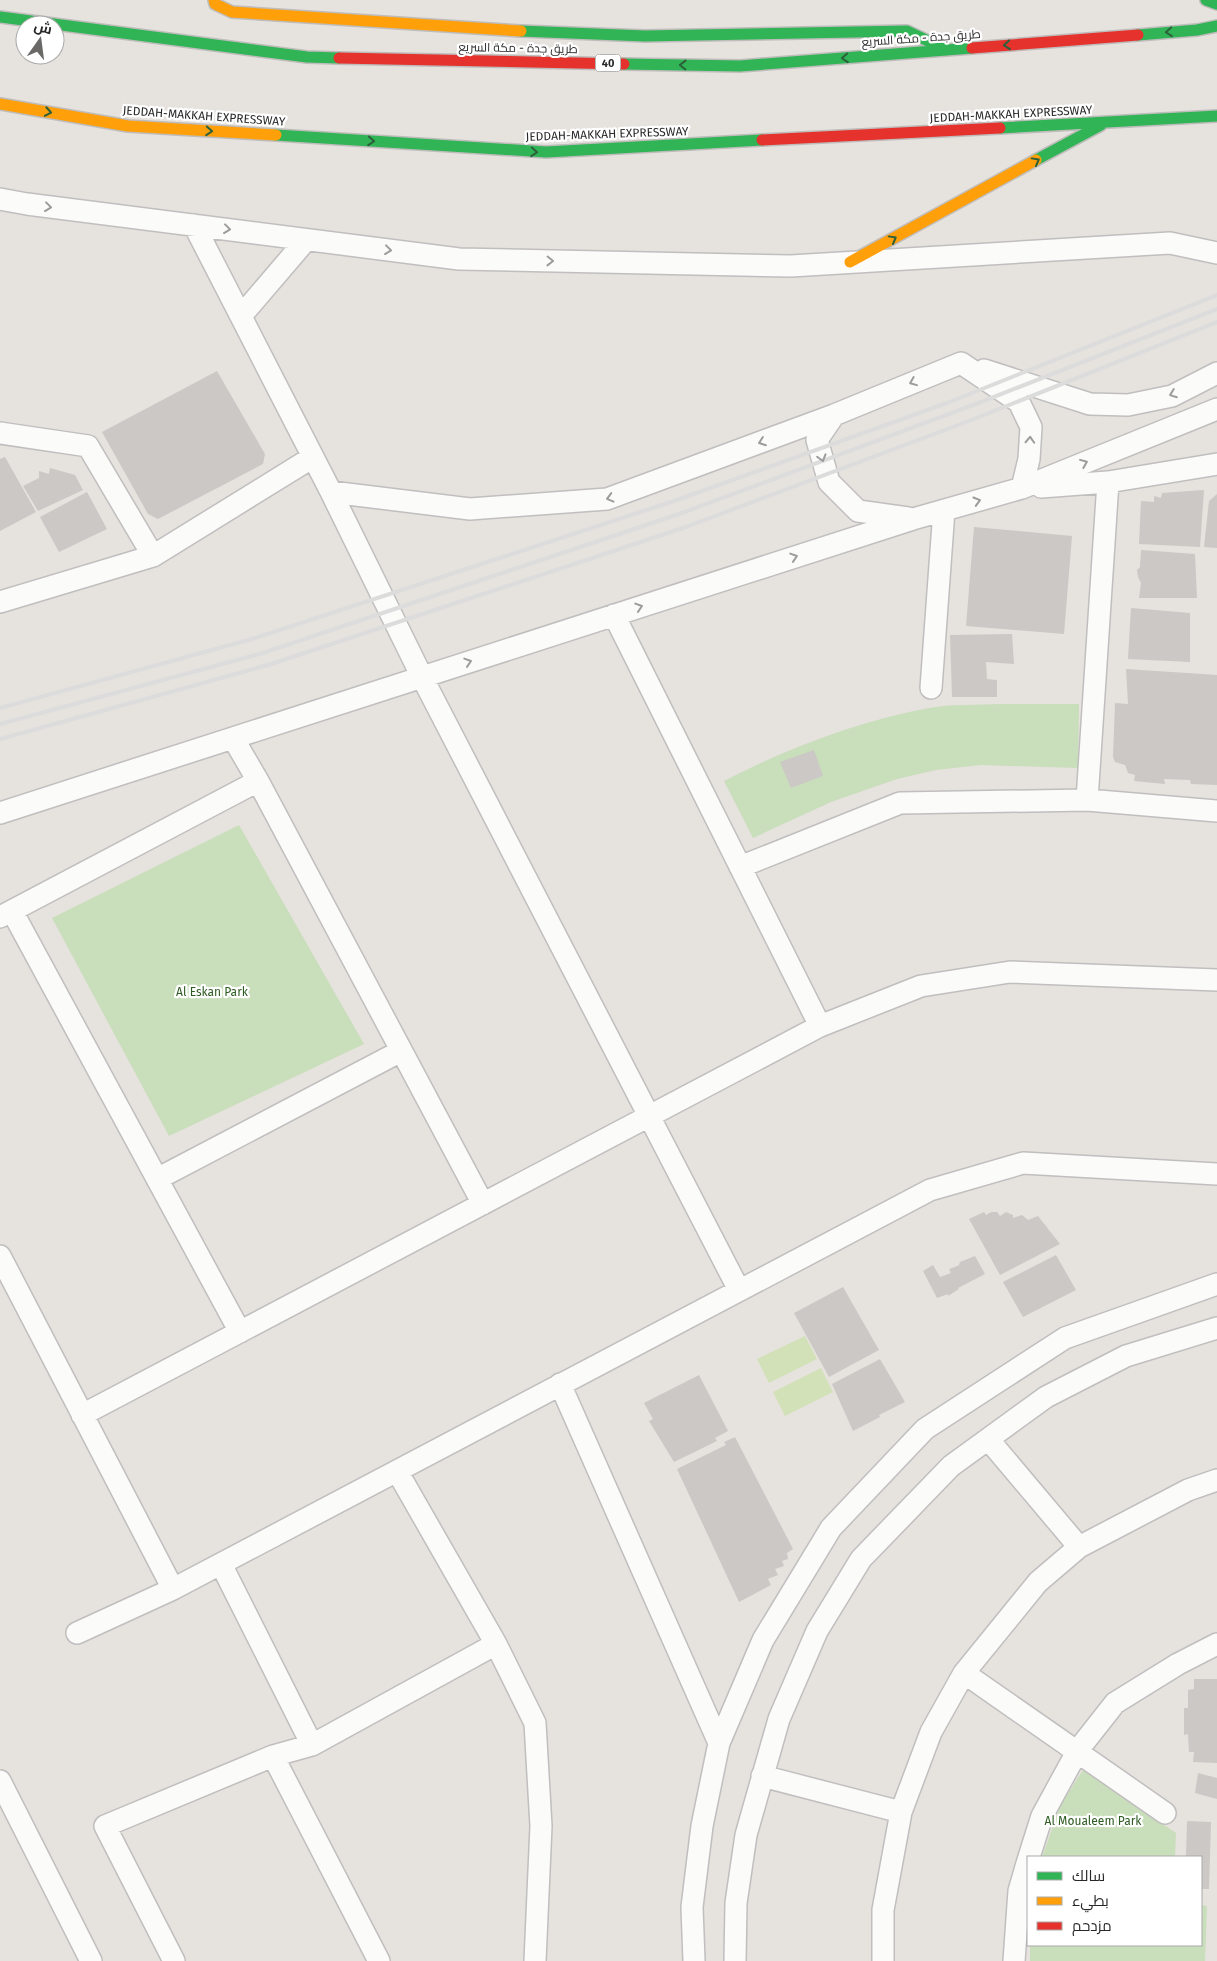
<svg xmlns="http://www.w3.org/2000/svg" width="1217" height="1961" viewBox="0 0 1217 1961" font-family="'Fira Sans',Cairo,sans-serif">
<rect width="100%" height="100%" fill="#e6e2de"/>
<path fill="#c9deba" d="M1002 704H1079L1078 768 981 765 936 770 897 779 831 802 753 838 724 781C790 747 856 722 929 708 952 704 978 705 1002 704Z
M239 825 364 1044 169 1136 52 918Z
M1083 1770 1176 1833 1175 1857H1042L1061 1804Z
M1201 1905 1207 1906 1205 1961H1030V1945H1201Z"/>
<path fill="#d2e1b8" d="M805 1336 817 1359 769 1383 757 1359Z
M821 1368 833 1392 785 1416 773 1392Z"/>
<path fill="#cbc8c5" d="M217 371 265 454 263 464 158 519 148 514 102 432Z
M5 457 36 512 0 531V459Z
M50 468 75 475 83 490 38 511 23 486 39 478V471L49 474Z
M1204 490 1200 547 1139 544 1141 501 1154 502V496L1161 498 1162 493Z
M87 492 107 529 59 552 40 517Z
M1217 494V548L1204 547 1209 501Z
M974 527 1072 536 1064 634 966 626Z
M1141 550 1195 554 1197 598H1139L1141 583 1138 577 1137 570 1140 567Z
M1131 608 1190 613V662L1128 659Z
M1012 634 1014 664 986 662 987 679 997 680V697H952L950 635Z
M1126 669 1217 675V785L1191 784 1190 780 1164 779 1165 784 1134 781 1135 775 1128 773 1125 765 1115 762 1113 757 1115 703 1128 704Z
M814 750 823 776 791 788 780 762Z
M984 1212 986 1215 991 1212H997L1000 1216 1006 1212 1013 1215V1218L1022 1215 1028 1220 1038 1216 1060 1244 1000 1275 969 1219Z
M1056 1255 1076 1290 1023 1317 1003 1282Z
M975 1256 985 1274 958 1288 959 1289 948 1296V1294L937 1298 923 1271 933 1265 940 1277 951 1273 949 1269 955 1267 959 1265 960 1262Z
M843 1287 879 1350 829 1377 794 1313Z
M880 1359 905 1402 879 1415 880 1417 853 1431 832 1384Z
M699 1375 728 1431 715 1438 717 1441 674 1462 649 1421 653 1419 644 1403Z
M735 1437 793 1549 787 1553 788 1559 782 1561 784 1566 775 1569 778 1575 768 1579 771 1585 739 1602 677 1469 726 1445 724 1442Z
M1194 1679H1217V1763L1193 1762 1194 1752H1189L1188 1734 1184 1735V1708H1188V1690L1194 1689Z
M1198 1773 1217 1778V1799L1195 1793Z
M1187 1821 1211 1822 1209 1889H1201V1857H1186Z"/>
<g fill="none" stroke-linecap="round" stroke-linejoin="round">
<defs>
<path id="street" d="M0 199 27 204 459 259 791 266 1170 243 1217 253
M194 225 331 492 422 677 739 1290
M241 316 306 240
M984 370 1090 404 1128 405 1172 396 1217 373
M834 415 817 440 829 482 858 511 908 518
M0 433 88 446 153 556
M1041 487 1108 482 1217 464
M331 492 470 509 607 499 834 415 961 363 1019 402 1031 427 1029 459 1022 488
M0 602 153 556 313 457
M614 615 820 1026
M931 688 944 510
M233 738 258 781 483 1204
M1087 800 1108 482
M0 813 913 519 1022 488 1217 409
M740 867 900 803 1087 800 1217 811
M12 911 240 1332
M0 917 258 781
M157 1179 401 1051
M0 1256 173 1589
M560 1384 719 1743
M82 1415 820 1026 921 986 1010 972 1217 980
M988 1439 1079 1547
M397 1471 496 1644 535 1723 541 1826 535 1961
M221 1564 312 1745
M77 1633 173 1589 930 1190 1023 1163 1217 1174
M964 1673 1165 1813
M273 1756 379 1961
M762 1776 901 1812
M0 1781 91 1961
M1029 1857 1042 1816 1078 1750 1115 1703 1178 1664 1217 1644
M174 1961 105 1826 273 1756 312 1745 496 1644
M694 1961 692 1907 702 1826 719 1743 763 1640 831 1528 925 1429 1065 1338 1217 1284
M735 1961 736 1903 746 1835 779 1719 817 1631 861 1559 951 1466 1046 1397 1126 1356 1217 1328
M883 1961V1910L901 1812 931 1732 964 1673 1038 1582 1079 1547 1188 1490 1217 1480
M1014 1961 1019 1891 1028 1860"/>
<path id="fast" d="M1206 0 1217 4
M0 17 307 57 339 58
M521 31 645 36 907 31 945 49
M1138 35 1197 30 1217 26
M624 64 740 66 972 48
M1000 128 1217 116
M276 135 546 152 762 140
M1036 160 1101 125"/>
<path id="slow" d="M214 0 215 4 232 12 521 31
M0 104 128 126 276 135
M850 262 1036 160"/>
<path id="jam" d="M972 48 1138 35
M339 58 624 64
M762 140 1000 128"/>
</defs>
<use href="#street" stroke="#c0bebf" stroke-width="24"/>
<use href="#fast" stroke="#bfbdbc" stroke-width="14"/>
<use href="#slow" stroke="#bfbdbc" stroke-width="14"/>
<use href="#jam" stroke="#bfbdbc" stroke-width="14"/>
<use href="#street" stroke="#fbfbfa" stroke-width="21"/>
<use href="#fast" stroke="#30b455" stroke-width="11"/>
<use href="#slow" stroke="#ff9f0a" stroke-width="11"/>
<use href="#jam" stroke="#e5322d" stroke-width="11"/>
<path stroke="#dcdcdd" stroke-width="4" d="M0 708 252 639 674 501 947 403 1217 295
M0 724 263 653 679 514 976 404 1217 309
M0 739 268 665 683 528 969 421 1217 322"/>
</g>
<defs><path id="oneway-chevron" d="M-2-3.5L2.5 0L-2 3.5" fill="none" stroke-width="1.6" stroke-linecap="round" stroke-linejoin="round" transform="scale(1.25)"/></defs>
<g stroke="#2b603a">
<use href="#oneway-chevron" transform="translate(1169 32) rotate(175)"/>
<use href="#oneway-chevron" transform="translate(1007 45) rotate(175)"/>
<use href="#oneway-chevron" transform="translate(845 58) rotate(176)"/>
<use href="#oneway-chevron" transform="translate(683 65) rotate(-179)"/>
<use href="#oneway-chevron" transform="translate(48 112) rotate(10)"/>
<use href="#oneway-chevron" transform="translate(209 131) rotate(4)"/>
<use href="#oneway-chevron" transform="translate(371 141) rotate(4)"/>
<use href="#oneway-chevron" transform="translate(534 152) rotate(4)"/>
<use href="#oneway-chevron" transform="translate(1036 161) rotate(-29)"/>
<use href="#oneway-chevron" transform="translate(893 239) rotate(-29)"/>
</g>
<g stroke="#9c9c9c">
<use href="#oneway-chevron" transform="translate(48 207) rotate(7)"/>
<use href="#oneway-chevron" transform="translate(227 229) rotate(7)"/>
<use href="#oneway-chevron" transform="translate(388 250) rotate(7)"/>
<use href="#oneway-chevron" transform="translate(550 261) rotate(1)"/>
<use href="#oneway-chevron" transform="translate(913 382) rotate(158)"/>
<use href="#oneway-chevron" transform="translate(1173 394) rotate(159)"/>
<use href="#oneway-chevron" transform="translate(1030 440) rotate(-87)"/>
<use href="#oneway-chevron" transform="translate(762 442) rotate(160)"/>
<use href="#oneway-chevron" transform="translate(822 458) rotate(74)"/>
<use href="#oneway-chevron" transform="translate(1084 463) rotate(-22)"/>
<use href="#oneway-chevron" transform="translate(610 498) rotate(165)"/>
<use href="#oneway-chevron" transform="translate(977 501) rotate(-16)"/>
<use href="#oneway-chevron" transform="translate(794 557) rotate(-18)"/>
<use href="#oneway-chevron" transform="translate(639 607) rotate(-18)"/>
<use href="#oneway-chevron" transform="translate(468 662) rotate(-18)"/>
</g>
<g text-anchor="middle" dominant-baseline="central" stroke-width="4.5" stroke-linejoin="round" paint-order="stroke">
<rect fill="#fff" stroke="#686868" stroke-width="1" x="595.5" y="54.5" width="25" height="17" rx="4"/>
<g font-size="11" font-weight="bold" fill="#282828">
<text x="608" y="63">40</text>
</g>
<g font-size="12" fill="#282828" stroke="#fff">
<text transform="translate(921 38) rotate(-4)">طريق جدة - مكة السريع</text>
<text transform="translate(518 48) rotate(1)">طريق جدة - مكة السريع</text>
<text transform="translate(1011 114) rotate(-3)">JEDDAH-MAKKAH EXPRESSWAY</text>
<text transform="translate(204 116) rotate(4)">JEDDAH-MAKKAH EXPRESSWAY</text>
<text transform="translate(607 134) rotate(-2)">JEDDAH-MAKKAH EXPRESSWAY</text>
</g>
<g font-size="12" fill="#2d5b21" stroke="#fff">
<text x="212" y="992">Al Eskan Park</text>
<text x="1093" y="1821">Al Moualeem Park</text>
</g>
</g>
<rect x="1027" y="1856" width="175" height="90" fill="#ffffff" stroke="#a9a9a9"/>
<rect x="1037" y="1872" width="25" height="8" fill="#30b455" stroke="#a9a9a9"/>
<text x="1072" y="1881" font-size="15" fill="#282828">سالك</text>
<rect x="1037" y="1897" width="25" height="8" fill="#ff9f0a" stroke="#a9a9a9"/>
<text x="1072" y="1906" font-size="15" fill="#282828">بطيء</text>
<rect x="1037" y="1922" width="25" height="8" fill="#e5322d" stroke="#a9a9a9"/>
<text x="1072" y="1931" font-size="15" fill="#282828">مزدحم</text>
<g transform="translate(40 40) rotate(14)"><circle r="24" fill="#ffffff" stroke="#a9a9a9"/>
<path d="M0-4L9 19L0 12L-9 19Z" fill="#6a6968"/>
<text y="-8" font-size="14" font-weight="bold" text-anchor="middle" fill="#282828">ش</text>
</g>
</svg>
